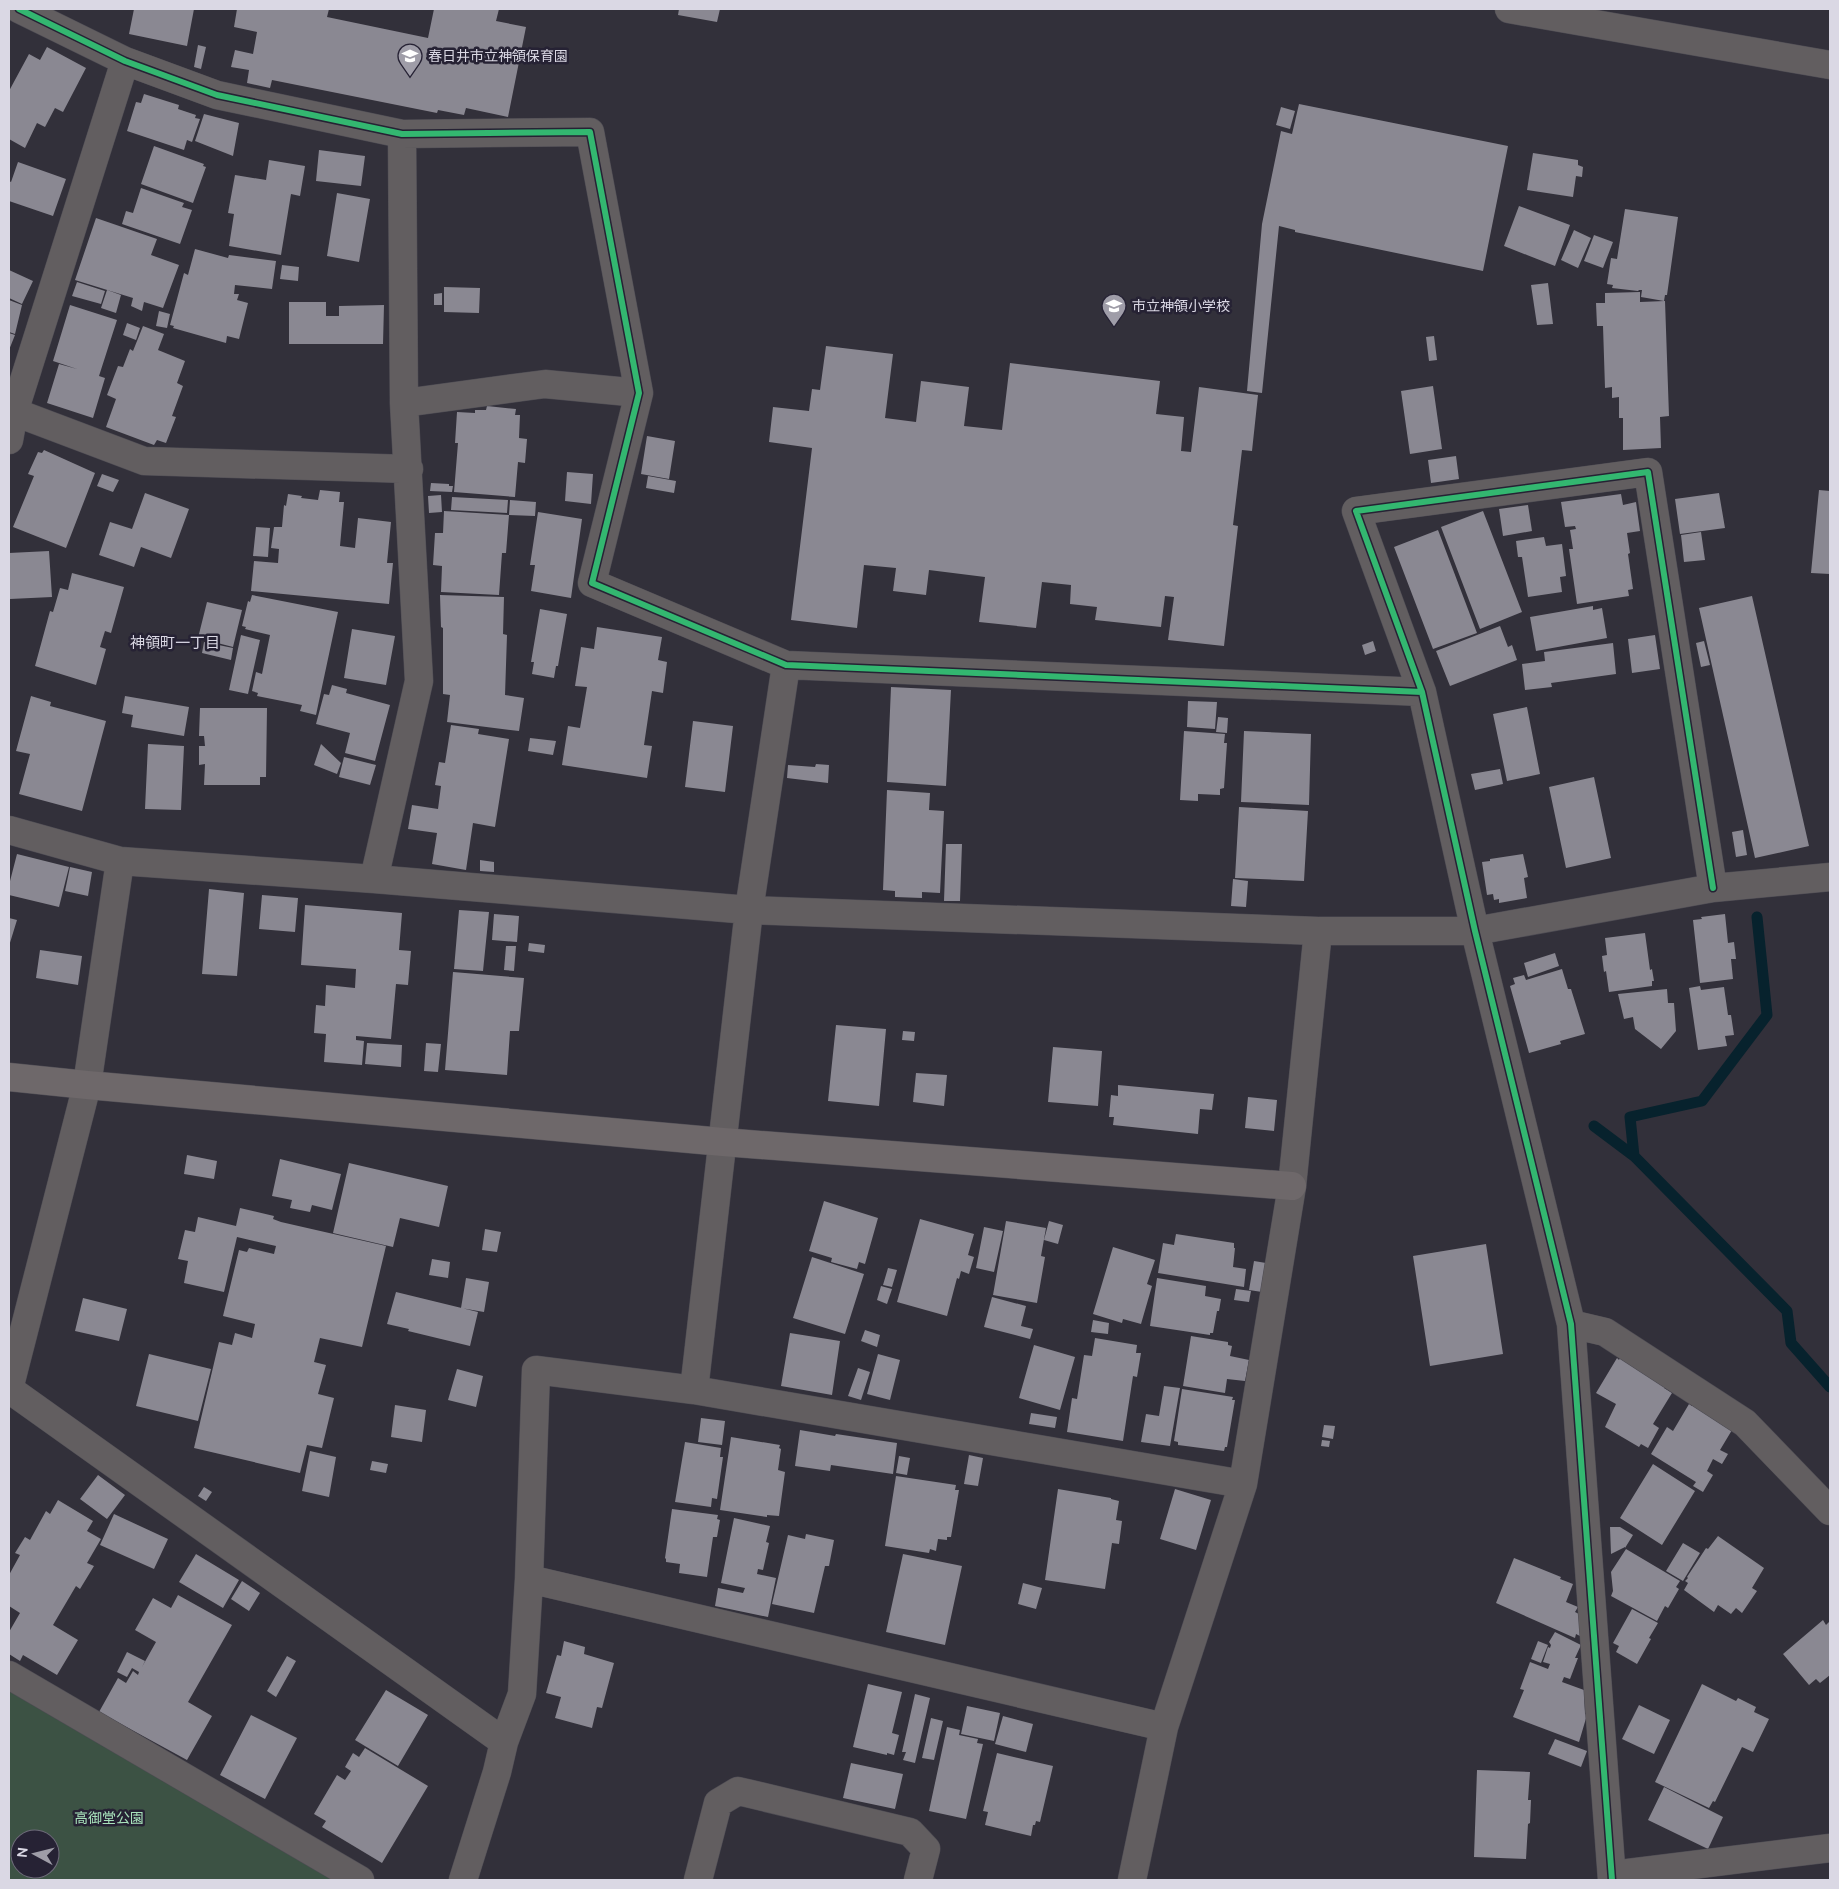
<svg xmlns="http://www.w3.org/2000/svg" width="1839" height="1889" viewBox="0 0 1839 1889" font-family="Ubuntu,'Noto Sans JP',sans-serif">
<rect width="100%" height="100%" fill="#32303a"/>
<path fill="#3c5244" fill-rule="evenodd" d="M9 1687 334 1880H9ZM20 1839H50V1869H20Z"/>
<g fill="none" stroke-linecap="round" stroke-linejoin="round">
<path stroke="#07222d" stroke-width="11" d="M1594 1126 1634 1156 1787 1311 1791 1343 1830 1387
M1634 1156 1630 1117 1702 1101 1767 1015 1757 917"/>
</g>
<path fill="#8a8892" d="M134 9H194L187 46 129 34Z
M237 9H329L327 17 428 38 434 9H499L496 21 526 27 508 117 466 108 464 115 438 110 437 113 272 80 270 88 247 83 249 70 231 67 235 50 253 54 257 32 234 27Z
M679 9H720L717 22 678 15Z
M198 45 206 47 201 69 194 67Z
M47 47 86 68 63 112 55 108 45 127 37 123 25 148 9 139V91L29 54 40 60Z
M144 94 179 105 178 109 196 115 195 118 200 119 192 142 187 140 184 150 127 131 136 102 141 103Z
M1299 104 1508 146 1483 271 1295 232V230L1279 226 1262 393 1247 391 1262 224 1281 131 1292 134Z
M1281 107 1295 111 1290 129 1276 125Z
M204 114 239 123 233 156 195 141Z
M154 146 204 164 203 166 206 167 193 203 141 184Z
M319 150 365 156 361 186 316 181Z
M1533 153 1578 160V165L1583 167 1582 177 1576 176 1573 197 1527 190Z
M269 160 305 166 300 196 291 194 281 255 229 246 234 214 228 213 235 175 266 180Z
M18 162 66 179 53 216 9 201V181L11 182Z
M141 188 184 203 182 207 192 210 180 244 122 224 126 211 133 213Z
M337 193 370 199 359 262 327 256Z
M1519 206 1570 225 1555 266 1504 246Z
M1625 209 1678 217 1667 295H1665L1664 301 1641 297 1642 290H1639L1638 291 1612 288 1613 285 1607 284 1611 258 1617 259Z
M96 218 157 239 151 255 179 265 163 308 144 302 142 311 131 306 133 298 75 280Z
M1574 230 1591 238 1578 268 1561 260Z
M1594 235 1613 242 1603 268 1584 261Z
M195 249 228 258 229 255 276 261 272 289 235 285 234 294H239L237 300 248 303 239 339 227 336 226 343 173 328 174 326 170 325 184 273 188 275Z
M282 265 299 267 298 281 280 279Z
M9 270 33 281 22 304 9 298Z
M77 282 105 291 101 304 72 296Z
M1548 283 1553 324 1537 325 1531 285Z
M444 287 480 288 479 313 444 312Z
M107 290 121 295 116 313 101 308Z
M1640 292V302L1665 301 1669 416 1660 417 1661 448 1623 450V418H1619V397L1612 398V387L1605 388 1603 326H1597L1596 303H1605V293Z
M442 293V305H434V294Z
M9 300 22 305 15 334 9 332Z
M289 302H326V316H339V306L384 305 383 344H289Z
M70 305 117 320 99 376 105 378 93 418 47 403 59 364 77 369 53 361Z
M159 311 170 314 167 328 156 326Z
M127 323 140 328 136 340 123 335Z
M143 326 164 334 158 350 185 361 177 383 183 386 172 416 176 417 166 443 157 440 154 445 106 427 116 399 107 395 118 366 123 367 130 349 133 351Z
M9 333 15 335 9 350Z
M1434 336 1437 360 1429 361 1426 337Z
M826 346 893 354 885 418 916 422 921 381 969 387 964 426 1002 430 1010 363 1160 381 1156 414 1184 417 1181 451 1191 452 1199 387 1258 395 1252 451 1242 450 1233 525 1238 526 1224 646 1168 640 1174 597 1165 596 1161 627 1095 620 1097 607 1070 604 1071 585 1042 582 1036 628 979 622 985 577 929 570 926 595 893 591 896 568 864 565 857 628 791 620 812 448 769 442 773 407 809 411 812 389 820 390Z
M1433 386 1442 449 1410 454 1401 391Z
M487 406 516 409 515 415H520L519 438 527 439 525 463 518 462 515 497 454 492 458 443H455L457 412 475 413V410H486Z
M647 436 675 441 669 479 641 474Z
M44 450 95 473 66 548 13 527 34 476 28 474 38 452 42 453Z
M1456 456 1459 479 1431 483 1428 460Z
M567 472 593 474 591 504 565 501Z
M102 474 119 480 113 492 97 486Z
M648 476 676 481 674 493 646 488Z
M431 483 449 484V486H453L452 492 430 491Z
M320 490 340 492 339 502H344L340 546 355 548 358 518 391 522 387 563H393L389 604 251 591 254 561 278 563 279 549 271 548 274 527H282L284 505 286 506 288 494 302 496 301 498 318 500Z
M1819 490 1830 491V574L1811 573Z
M145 493 189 509 171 558 141 547 134 567 99 555 110 522 132 529Z
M1719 493 1725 528 1680 534 1675 499Z
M1621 494 1623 505 1636 502 1640 531 1627 533 1630 553 1628 554 1633 589 1628 590 1629 596 1577 604 1569 549H1573L1570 530 1576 529 1575 526 1565 527 1561 502Z
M441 495 442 512 429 513 428 496Z
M452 497 508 500 507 513 451 510Z
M510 500 536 502 535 516 509 515Z
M1528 505 1532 531 1503 536 1499 509Z
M444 511 509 515 506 553H502L499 595 441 592 442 566 433 565 435 533H443Z
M1483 511 1522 612 1480 629 1441 527Z
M538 512 582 519 571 598 531 591 535 565H530Z
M256 527 270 528 268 557 253 556Z
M1438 530 1477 633 1433 649 1394 547Z
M1701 532 1705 560 1684 562 1681 535Z
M1544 537 1546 546 1562 544 1566 576 1560 577 1562 592 1528 597 1522 557H1518L1516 541Z
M49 551 52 597 10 599 9 553Z
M72 573 124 587 111 633 105 631 100 647 106 649 96 685 35 666 50 611 53 612 60 588 68 590Z
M252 595 338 612 316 715 300 711 302 705 257 696 258 693 252 691 256 672 262 674 270 635 245 629 246 627 242 626 248 601 250 602Z
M440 595 504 597 503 634 507 635 505 695 524 698 519 731 447 722 450 695 443 694V628L441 627Z
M1752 596 1809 846 1755 858 1699 608Z
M207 602 242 610 233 647 198 638Z
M1593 606V610L1602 608 1607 638 1536 651 1530 617Z
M540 609 567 614 558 666H556L554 678 532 674 534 662H531Z
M1500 626 1508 647 1512 645 1517 660 1450 686 1436 651Z
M597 627 662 637 658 660 667 662 663 693 652 691 644 745 652 746 647 778 562 765 568 726 580 728 587 687 575 686 581 647 594 649Z
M352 629 395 636 386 685 344 678Z
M241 635 260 640 248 694 229 690Z
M1655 635 1660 669 1632 673 1628 639Z
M1373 641 1376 651 1365 655 1362 645Z
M1704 641 1710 665 1701 667 1696 643Z
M204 642 233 648 231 660 202 653Z
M1613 643 1616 674 1551 683 1552 687 1525 690 1522 664 1545 661 1544 652Z
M332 685 347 689 346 693 390 705 375 761 345 753 350 733 316 724 324 694 329 695Z
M891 687 951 690 946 786 887 782Z
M31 696 51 702 50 706 106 721 82 811 19 794 30 754 16 751Z
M125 696 189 707 184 736 131 727 133 715 122 713Z
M1188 701 1217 702 1215 729 1187 727Z
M1527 707 1540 774 1507 781 1493 714Z
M200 708H267L266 777H260V785H204L205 764 199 765V746H205L204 736H199Z
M1218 717 1228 718 1227 733 1216 732Z
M693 721 733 726 725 792 685 787Z
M451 725 479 729 478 734 509 739 495 827 473 823 466 870 432 864 437 833 408 829 412 805 438 809 441 786 435 785 439 762 445 763Z
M1184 731 1225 734 1224 743H1227L1224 788 1220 789V795L1198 794V801L1180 800Z
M1244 731 1311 734 1309 805 1241 802Z
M530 738 556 741 553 755 528 751Z
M148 744 184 746 181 810 145 809Z
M321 744 341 763 337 774 314 765Z
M344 757 376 765 370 785 339 777Z
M816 764 829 765 828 783 787 778 788 765 815 767Z
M1500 769 1503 784 1475 790 1471 774Z
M1594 777 1611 858 1566 868 1549 787Z
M887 790 930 793 929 810 944 811 940 893 922 892V898L895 897V891L883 890Z
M1239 807 1308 811 1304 881 1235 878Z
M1743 830 1747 855 1736 857 1732 832Z
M946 844H962L960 901H944Z
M17 854 69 867 59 907 9 895V885Z
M1523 854 1528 877 1524 878 1527 898 1499 903V899L1494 900 1493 894 1487 895 1482 862 1490 861V859Z
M480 860 494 862V872L480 871Z
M70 867 92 872 88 896 65 891Z
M1233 879 1248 881 1246 907 1231 906Z
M209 889 244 893 237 976 202 974Z
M262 895 298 898 295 932 259 929Z
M305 905 402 913 399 950 411 951 408 985 396 984 391 1039 356 1036V1040L364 1041 362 1065 324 1062 326 1034 314 1033 316 1005 325 1006 326 985 355 988 356 969 301 965Z
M459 910 489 912 483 971 454 969Z
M494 914 519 916 517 942 492 940Z
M1725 914 1728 943 1734 942 1736 959H1731L1733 979 1700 983 1693 920 1702 919 1701 917Z
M9 918 17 920 9 946Z
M1645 933 1650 970 1652 969 1654 981H1652V986L1609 992 1606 971 1604 972 1602 956 1607 955 1605 938Z
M529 943 545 945 544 953 528 951Z
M506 946H516L514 971 504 970Z
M40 950 82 956 78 985 36 978Z
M1555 953 1559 966 1528 977 1524 963Z
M1562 969 1568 989H1571L1585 1034 1560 1041 1561 1044 1529 1053 1510 986 1515 984 1513 978 1524 975 1526 980Z
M453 972 524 978 519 1031H510L507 1075 445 1070Z
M1700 986 1701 990 1724 987 1728 1015H1731L1734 1035 1725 1036 1727 1046 1698 1050 1689 988Z
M1667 989 1668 1003H1674L1676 1031 1661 1049 1635 1029 1633 1017 1624 1019 1618 994Z
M836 1025 886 1029 879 1106 828 1101Z
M903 1031 915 1032 914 1041 902 1040Z
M367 1043 402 1045 401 1067 365 1064Z
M426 1043 441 1044 438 1072 424 1071Z
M1053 1047 1102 1051 1098 1106 1048 1102Z
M916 1073 947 1075 944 1106 913 1102Z
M1118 1085 1214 1094 1212 1110 1200 1109 1198 1134 1113 1125 1114 1117H1109L1111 1095 1118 1096Z
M1248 1097 1277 1100 1274 1131 1245 1128Z
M187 1155 217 1161 214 1179 184 1174Z
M280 1159 341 1174 332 1210 312 1205 310 1212 290 1208 292 1200 272 1196Z
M349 1163 448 1186 439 1227 400 1218 393 1247 333 1233Z
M824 1201 878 1218 865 1264 859 1262 857 1269 831 1262 832 1258 809 1251Z
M240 1208 274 1216 273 1219 281 1222 386 1246 362 1347 320 1338 314 1362 326 1365 318 1394 334 1398 322 1448 307 1445 300 1473 194 1448 219 1342 232 1345 235 1333 252 1338 255 1324 223 1316 239 1250 247 1252 249 1248 274 1254 276 1246 237 1237 224 1292 184 1283 188 1261 178 1259 185 1230 195 1232 198 1217 236 1226Z
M920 1219 974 1234 968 1255 974 1257 969 1274 961 1271 959 1279 957 1278 947 1316 897 1302Z
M1006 1221 1046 1228 1041 1256 1045 1257 1037 1303 993 1295Z
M1049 1221 1063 1225 1058 1244 1044 1240Z
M984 1227 1003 1231 994 1272 976 1268Z
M485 1229 501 1232 497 1252 482 1250Z
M1176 1234 1234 1243V1248H1235L1233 1267 1246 1269 1244 1287 1158 1273 1163 1243 1174 1245Z
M1486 1244 1503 1354 1430 1366 1413 1256Z
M1113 1247 1155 1260 1147 1284 1152 1286 1141 1324 1123 1319 1122 1323 1093 1314Z
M812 1257 864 1274 845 1334 793 1318Z
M432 1259 450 1262 448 1278 429 1275Z
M1254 1261 1266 1263 1262 1292 1249 1290Z
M888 1268 897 1270 892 1287 883 1285Z
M466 1278 489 1282 484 1312 461 1308Z
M1157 1278 1206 1286 1205 1296 1221 1299 1219 1311H1217L1213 1333H1210V1335L1150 1326Z
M881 1286 892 1289 887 1304 877 1300Z
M1236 1289 1251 1291 1249 1302 1234 1300Z
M396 1292 478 1312 470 1346 408 1331 409 1329 387 1324Z
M992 1297 1026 1306 1021 1326 1033 1329 1030 1339 984 1327Z
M83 1298 127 1309 119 1341 75 1331Z
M1093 1320 1109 1323 1108 1334 1091 1332Z
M865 1330 880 1335 877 1347 861 1341Z
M790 1333 840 1341 832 1395 781 1386Z
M1191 1336 1228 1342V1345L1232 1346 1230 1356 1249 1360 1245 1381 1227 1379 1225 1393 1183 1386Z
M1095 1338 1137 1345 1136 1353H1141L1137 1377 1133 1376 1123 1441 1067 1432 1072 1398 1077 1399 1084 1355 1092 1356Z
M1034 1345 1075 1357 1060 1410 1019 1398Z
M149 1354 211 1369 198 1421 136 1406Z
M878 1354 900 1360 890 1400 867 1394Z
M1622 1354 1666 1384 1664 1388 1672 1393 1653 1424 1659 1428 1648 1448 1641 1444 1639 1447 1605 1427 1616 1404 1596 1393 1617 1358 1619 1360Z
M858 1368 870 1372 861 1400 848 1396Z
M457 1369 483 1376 476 1407 448 1400Z
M1164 1386 1180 1388 1170 1446 1141 1442 1146 1414 1159 1416Z
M1182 1389 1233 1397 1232 1400H1235L1227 1447H1225L1224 1451 1178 1445V1442L1174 1441Z
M1696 1399 1732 1430 1720 1450 1728 1454 1722 1464 1713 1459 1707 1471 1713 1475 1703 1492 1693 1486 1696 1482 1651 1454 1667 1427 1673 1431 1689 1404 1692 1406Z
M395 1405 426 1410 422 1442 391 1437Z
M1031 1413 1057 1417 1055 1428 1029 1424Z
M701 1418 725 1421 722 1445 698 1442Z
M1324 1425 1335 1426 1333 1439 1322 1437Z
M800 1430 835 1436 836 1434 897 1443 893 1474 831 1465 830 1471 795 1466Z
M731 1437 780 1445 779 1448 781 1449 778 1470 785 1472 779 1516 767 1515V1517L720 1510Z
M1322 1440 1330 1441 1329 1447 1321 1446Z
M685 1442 721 1448 720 1457H723L717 1499 712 1498 711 1507 675 1502Z
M310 1451 336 1457 329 1497 302 1491Z
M969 1455 983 1458 978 1486 964 1484Z
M899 1456 910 1458 907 1475 896 1473Z
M372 1461 388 1464 386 1473 370 1470Z
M1653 1464 1695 1491 1662 1545 1620 1518Z
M98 1475 125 1495 107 1519 80 1499Z
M896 1476 956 1485 955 1490H959L951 1537H947V1540L938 1539 936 1551 930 1549 929 1553 885 1546Z
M204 1487 212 1492 206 1501 198 1496Z
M1058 1489 1111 1498V1499L1119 1501 1116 1520 1122 1521 1119 1544 1112 1543 1105 1589 1045 1580Z
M1175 1489 1211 1500 1196 1550 1160 1539Z
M58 1500 93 1521 87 1531 101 1539 87 1563 94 1566 80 1589 76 1586 53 1625 78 1640 57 1675 23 1655 20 1661 9 1654V1632L20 1613 9 1606V1575L20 1555 15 1553 25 1537 30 1540 46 1511 50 1514Z
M672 1509 718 1515 717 1519 720 1520 717 1537H713L707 1577 679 1573 680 1564 666 1562V1559L665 1558Z
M114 1514 168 1539 154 1569 100 1545Z
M734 1518 770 1526 766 1542 769 1543 763 1570 758 1569 757 1574 776 1578 768 1617 715 1606 718 1588 743 1593 745 1588 721 1583Z
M1610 1527H1620L1633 1535 1625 1548V1547L1611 1554Z
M806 1534 834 1540 829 1566H825L814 1613 772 1604 788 1535 805 1539Z
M1718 1536 1764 1568 1752 1588 1757 1591 1742 1613 1736 1608 1731 1614 1718 1605 1714 1612 1684 1590 1688 1583 1685 1581 1688 1578 1687 1577 1706 1548 1708 1549Z
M1683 1543 1700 1553 1683 1581 1666 1571Z
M1626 1549 1680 1581 1676 1587 1679 1589 1668 1608 1665 1606 1657 1621 1611 1596 1613 1591 1611 1572Z
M196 1554 239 1580 223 1608 179 1582Z
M903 1554 962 1566 945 1645 886 1632Z
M1514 1558 1561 1577 1560 1579 1573 1584 1566 1602 1578 1607 1575 1612 1579 1614 1582 1637 1576 1634 1575 1638 1496 1603Z
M242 1581 260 1593 249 1611 231 1599Z
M1023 1583 1042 1588 1036 1609 1018 1604Z
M178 1595 232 1625 188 1702 212 1716 187 1760 99 1712 118 1678 126 1683 133 1671 138 1675 139 1672 132 1668 127 1677 117 1672 127 1652 145 1661 142 1667 156 1642 135 1630 153 1598 171 1608Z
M1632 1609 1658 1623 1649 1638 1651 1639 1637 1664 1616 1652 1619 1646 1613 1643Z
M1823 1620 1826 1625 1830 1621V1675L1820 1683 1816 1679 1809 1685 1783 1654Z
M1555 1632 1581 1645 1575 1658H1578L1570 1679 1564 1677 1562 1682 1584 1690 1585 1714 1587 1715 1579 1742 1513 1717 1524 1690 1520 1689 1530 1662 1548 1669 1550 1664 1543 1662 1548 1647 1550 1648 1551 1645 1549 1642Z
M564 1641 585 1647 584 1654 614 1663 602 1708 597 1707 592 1728 555 1718 561 1697 546 1693 557 1655 561 1656Z
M1538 1641 1548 1645 1541 1663 1531 1659Z
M287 1656 296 1661 276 1697 267 1691Z
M868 1684 902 1692 892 1733 899 1735 894 1755 887 1753V1755L853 1747Z
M1702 1684 1736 1701 1738 1698 1756 1707 1754 1712 1769 1719 1753 1752 1742 1747 1715 1802 1713 1801 1709 1808 1655 1782Z
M386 1690 428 1715 398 1766 355 1740Z
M915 1694 930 1698 915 1763 903 1760 906 1752H902Z
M1639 1705 1670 1720 1654 1754 1622 1739Z
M967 1706 1000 1713 994 1741 961 1734Z
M251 1715 297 1738 265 1799 220 1775Z
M1003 1716 1033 1724 1026 1752 995 1744Z
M931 1718 943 1721 934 1760 922 1758Z
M947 1727 960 1730 959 1735 978 1739 977 1743 983 1744 966 1819 929 1811Z
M1555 1739 1587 1751 1581 1767 1548 1754Z
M365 1748 428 1786 382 1863 322 1827 326 1821 314 1814 337 1775 345 1780 351 1771 345 1767 353 1753 359 1757Z
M997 1753 1053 1766 1040 1822 1036 1821 1035 1825H1033L1031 1836 985 1825 988 1812 983 1811Z
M851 1763 903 1774 895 1809 843 1798Z
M1477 1770 1530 1772 1528 1800H1531L1530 1823 1528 1824 1526 1859 1474 1857Z
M1664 1787 1723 1817 1708 1849 1648 1820Z"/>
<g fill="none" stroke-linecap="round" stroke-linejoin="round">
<defs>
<path id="street" d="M19 9 125 61 217 95 402 134 590 132 639 393 592 583 786 665 1422 692
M1509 9 1830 65
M404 403 545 384 639 393
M9 410 144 461 409 469
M9 440 14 412 125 61
M9 830 120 861 374 879 749 910 1318 931H1475L1713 888 1830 877
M374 879 419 681 404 403 402 134
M1571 1324 1605 1332 1745 1423 1830 1511
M9 1389 504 1742
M9 1389 87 1085 120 861
M694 1390 749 910 786 665
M529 1579 1164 1727 1243 1484 1292 1186 1318 931
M9 1675 360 1880
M1612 1875 1830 1848
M463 1880 497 1772 504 1742 522 1694 529 1579 536 1370 694 1390 1243 1484
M698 1880 718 1803 738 1791 910 1832 926 1849 918 1880
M1132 1880 1164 1727
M1612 1880 1571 1324 1475 931 1422 692 1356 511 1648 472 1713 888"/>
<path id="secondary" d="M9 1077 87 1085 723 1142 1292 1186"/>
</defs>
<use href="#street" stroke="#4e4c54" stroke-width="29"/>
<use href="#secondary" stroke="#4e4c54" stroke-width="29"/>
<use href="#street" stroke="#625e60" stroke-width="28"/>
<use href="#secondary" stroke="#6e686a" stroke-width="28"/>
<defs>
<path id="cycleway" d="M19 9 125 61 217 95 402 134 590 132 639 393 592 583 786 665 1422 692
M1612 1880 1571 1324 1475 931 1422 692 1356 511 1648 472 1713 888"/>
</defs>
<use href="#cycleway" stroke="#262234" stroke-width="9"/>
<use href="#cycleway" stroke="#33b770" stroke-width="6"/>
</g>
<defs>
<symbol id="school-pin" viewBox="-11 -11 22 30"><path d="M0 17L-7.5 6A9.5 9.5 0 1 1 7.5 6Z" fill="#9f9da8" stroke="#262234"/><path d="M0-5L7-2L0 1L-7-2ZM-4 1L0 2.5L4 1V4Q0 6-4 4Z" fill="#fff"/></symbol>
</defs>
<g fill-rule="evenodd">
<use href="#school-pin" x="396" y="42" width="28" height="38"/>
<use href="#school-pin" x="1100" y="292" width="28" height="38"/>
</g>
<g text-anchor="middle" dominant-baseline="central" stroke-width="5" stroke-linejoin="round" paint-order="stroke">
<g font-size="14" fill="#dad8e4" stroke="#262234" text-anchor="start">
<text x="428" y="56">春日井市立神領保育園</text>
<text x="1132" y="306">市立神領小学校</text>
</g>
<g font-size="14" fill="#a8e2bb" stroke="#262234">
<text x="109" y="1818">高御堂公園</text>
</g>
<g font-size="15" fill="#dad8e4" stroke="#262234">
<text x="175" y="642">神領町一丁目</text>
</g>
</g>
<rect width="1839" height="1889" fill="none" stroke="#dad8e4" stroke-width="20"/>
<g transform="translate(35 1854) rotate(277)"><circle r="24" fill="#262234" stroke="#6e6b7a"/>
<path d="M0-4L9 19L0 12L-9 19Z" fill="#9f9da8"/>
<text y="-8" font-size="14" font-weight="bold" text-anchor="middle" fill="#dad8e4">N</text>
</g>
</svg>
